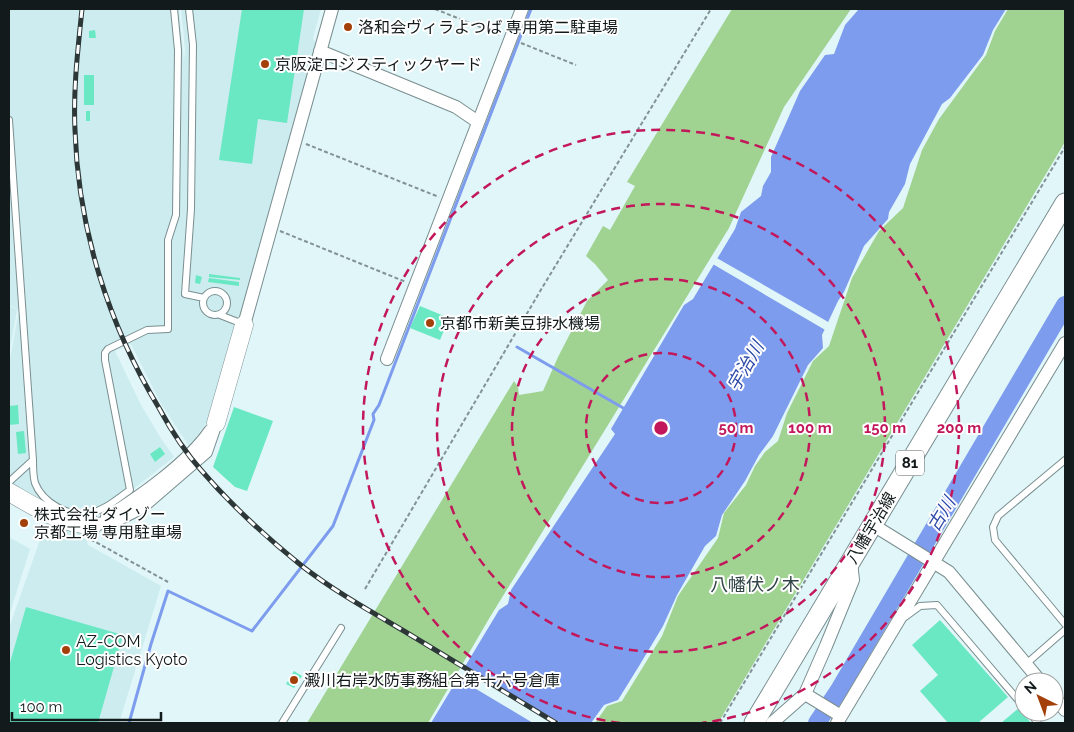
<svg xmlns="http://www.w3.org/2000/svg" width="1074" height="732" viewBox="0 0 1074 732" font-family="Raleway,'Noto Sans JP',sans-serif">
<rect width="100%" height="100%" fill="#e0f6f8"/>
<path fill="#ccecef" d="M9 9H179L184 61 185 50 181 9H321L313 38 316 44 213 414 189 446 160 402 131 344 115 351 141 405 160 437 174 457 108 509 98 514 88 516 65 514 9 485V364L19 311 9 304Z
M9 305 17 310 9 354Z
M48 517 84 531 88 545 161 586 119 723H9V628Z
M9 537 30 549 9 616Z"/>
<path fill="#a0d291" d="M732 9H851L784 107 729 228 490 617 428 723H307L514 381 518 387 519 395 543 391 558 357 587 301 608 280 595 264 586 256 603 226 610 230 635 186 627 182Z
M1008 9H1065V142L718 723H595L607 706 622 701 662 636 678 596 718 538 724 513 746 485 755 466 765 452 778 441 787 413 813 361 829 346 852 278 879 231 903 208 922 150 939 119 986 55 995 31Z"/>
<path fill="#7d9cee" d="M859 9H1006L993 30 983 55 950 98 942 104 910 164 905 184 889 212 888 219 864 246 844 292 838 301 822 335 823 348 808 365 773 436 759 455 745 481 722 515 716 536 705 546 677 595 663 626 639 666 618 700 604 705 591 723H431L499 610 508 604 511 590 615 434 611 429 684 305 693 299 735 229 741 212 761 196 763 186 771 172V157L800 91 825 55 834 54 845 25Z"/>
<path fill="#e0f6f8" d="M715 257 830 323 827 331 711 263Z
M463 665 561 723H533L456 677Z"/>
<g fill="none" stroke-linecap="round" stroke-linejoin="round">
<path stroke="#7d9cee" stroke-width="3" d="M517 347 625 409
M129 723 151 644 168 591 252 631 333 526 374 420 373 414 379 405 531 9"/>
<path stroke="#7d9cee" stroke-width="18" d="M817 723 839 690 1065 305"/>
</g>
<path fill="#6ae8c3" d="M242 9H304L287 123 258 119 252 164 219 160Z
M95 30 96 38H89V31Z
M84 75H94V105H84Z
M86 111H90V121H86Z
M209 274 240 278V280L209 277Z
M196 275 202 277 200 284 195 283Z
M209 278 239 282V286L208 282Z
M420 306 449 318 440 340 410 328Z
M18 405 19 424 9 425V406Z
M234 407 273 421 247 491 235 487 213 467Z
M24 431 26 453 18 454 16 432Z
M160 447 165 454 155 462 150 454Z
M26 607 123 635 98 723H9V666Z
M940 620 1008 697 978 723H948L920 691 938 675 912 645Z
M294 671 302 676 294 688 286 684Z
M1019 708 1031 723H1001Z"/>
<g fill="none" stroke-linecap="round" stroke-linejoin="round">
<defs>
<path id="lane" d="M189 9 193 45 191 209 185 294 204 298
M9 120 33 460 9 482
M203 303a12 12 0 1 1 24 0a12 12 0 1 1-24 0Z
M220 315 243 324
M33 460C33 467 33 476 35 483 42 502 69 518 90 513 105 510 117 499 130 490L105 360V353L108 349 147 330 168 329V240L176 215 178 50 174 9
M1065 460 998 516 993 527 995 540 1065 624
M905 617 920 606 937 605 1024 707
M1026 664 1065 630
M1029 712 1038 723
M282 723 341 628"/>
<path id="street" d="M320 51 456 107 478 122
M244 325 332 9
M387 359 522 9
M107 517C140 497 189 462 210 431
M93 525 117 520 141 508 206 452 216 423
M873 525 949 572 1041 682
M805 694 841 716
M1054 697 1065 710
M772 723 805 694 826 646 853 580 851 562
M837 723 1065 343"/>
<path id="secondary" d="M216 423 244 325
M9 492C35 507 62 525 93 525"/>
<path id="primary" d="M754 723 1065 203"/>
</defs>
<use href="#lane" stroke="#7a8e90" stroke-width="8"/>
<use href="#street" stroke="#7a8e90" stroke-width="14"/>
<use href="#secondary" stroke="#7a8e90" stroke-width="19"/>
<use href="#primary" stroke="#7a8e90" stroke-width="21"/>
<path stroke="#839294" stroke-width="2" stroke-dasharray="4 2.5" stroke-linecap="butt" d="M435 9 500 35
M521 43 576 65
M306 144 439 197
M280 231 406 282
M91 539 92 540 168 582
M365 589 542 288 711 9
M720 723 1065 147"/>
<use href="#lane" stroke="#fff" stroke-width="6"/>
<use href="#street" stroke="#fff" stroke-width="12"/>
<use href="#secondary" stroke="#fff" stroke-width="18"/>
<use href="#primary" stroke="#fff" stroke-width="19"/>
<defs>
<path id="rail" d="M82 9C78 49 73 89 75 130 78 228 108 324 159 408 171 430 184 451 201 470 231 505 266 537 302 566 334 591 370 611 404 631 455 662 506 693 556 723"/>
</defs>
<use href="#rail" stroke="#2d3738" stroke-width="5"/>
<use href="#rail" stroke="#fff" stroke-width="3" stroke-dasharray="9" stroke-linecap="butt"/>
</g>
<g fill="none" stroke="#c2185b" stroke-width="2.5" stroke-dasharray="9 6">
<circle cx="661" cy="428" r="75"/>
<circle cx="661" cy="428" r="149"/>
<circle cx="661" cy="428" r="224"/>
<path d="M620 723A298 298 0 1 1 702 723"/>
</g>
<g fill="#a33f08" stroke="#fff" stroke-width="2">
<circle cx="348" cy="27" r="5"/>
<circle cx="265" cy="64" r="5"/>
<circle cx="430" cy="323" r="5"/>
<circle cx="24" cy="523" r="5"/>
<circle cx="66" cy="650" r="5"/>
<circle cx="294" cy="680" r="5"/>
</g>
<g text-anchor="middle" dominant-baseline="central" stroke-width="4" stroke-linejoin="round" paint-order="stroke">
<rect fill="#fff" stroke="#595f5f" stroke-width="1" x="896" y="450.5" width="28" height="25" rx="4"/>
<g font-size="15" font-weight="bold" fill="#121a1b">
<text x="910" y="463">81</text>
</g>
<g font-size="16" fill="#121a1b" stroke="#fff" text-anchor="start">
<text x="358" y="27">洛和会ヴィラよつば 専用第二駐車場</text>
<text x="275" y="64">京阪淀ロジスティックヤード</text>
<text x="440" y="323">京都市新美豆排水機場</text>
<text x="34" y="514">株式会社 ダイゾー<tspan x="34" dy="18">京都工場 専用駐車場</tspan></text>
<text x="76" y="641">AZ-COM<tspan x="76" dy="18">Logistics Kyoto</tspan></text>
<text x="304" y="680">澱川右岸水防事務組合第十六号倉庫</text>
</g>
<g font-size="16" fill="#121a1b" stroke="#fff">
<text transform="translate(871 528) rotate(-59)">八幡宇治線</text>
</g>
<g font-size="18" font-style="italic" fill="#2e4aa9" stroke="#fff">
<text transform="translate(745 366) rotate(-60)">宇治川</text>
<text transform="translate(941 514) rotate(-59)">古川</text>
</g>
<g font-size="18" fill="#334647" stroke="#fff">
<text x="755" y="584">八幡伏ノ木</text>
</g>
</g>
<circle cx="661" cy="428" r="8" fill="#c2185b" stroke="#fff" stroke-width="2.5"/>
<g font-size="15" text-anchor="middle" font-weight="bold" fill="#c2185b" stroke="#fff" stroke-width="4" stroke-linejoin="round" paint-order="stroke">
<text x="736" y="433">50 m</text>
<text x="810" y="433">100 m</text>
<text x="885" y="433">150 m</text>
<text x="959" y="433">200 m</text>
</g>
<rect width="1074" height="732" fill="none" stroke="#121a1b" stroke-width="20"/>
<g transform="translate(1039 697) rotate(318)"><circle r="24" fill="#ffffff" stroke="#a0a3a4"/>
<path d="M0-4L9 19L0 12L-9 19Z" fill="#a33f08"/>
<text y="-8" font-size="14" font-weight="bold" text-anchor="middle" fill="#121a1b">N</text>
</g>
<path d="M12 712v8h149v-8" fill="none" stroke="#121a1b" stroke-width="2.5"/>
<text x="20" y="712" font-size="15" fill="#121a1b" stroke="#ffffff" stroke-width="4" paint-order="stroke">100 m</text>
</svg>
